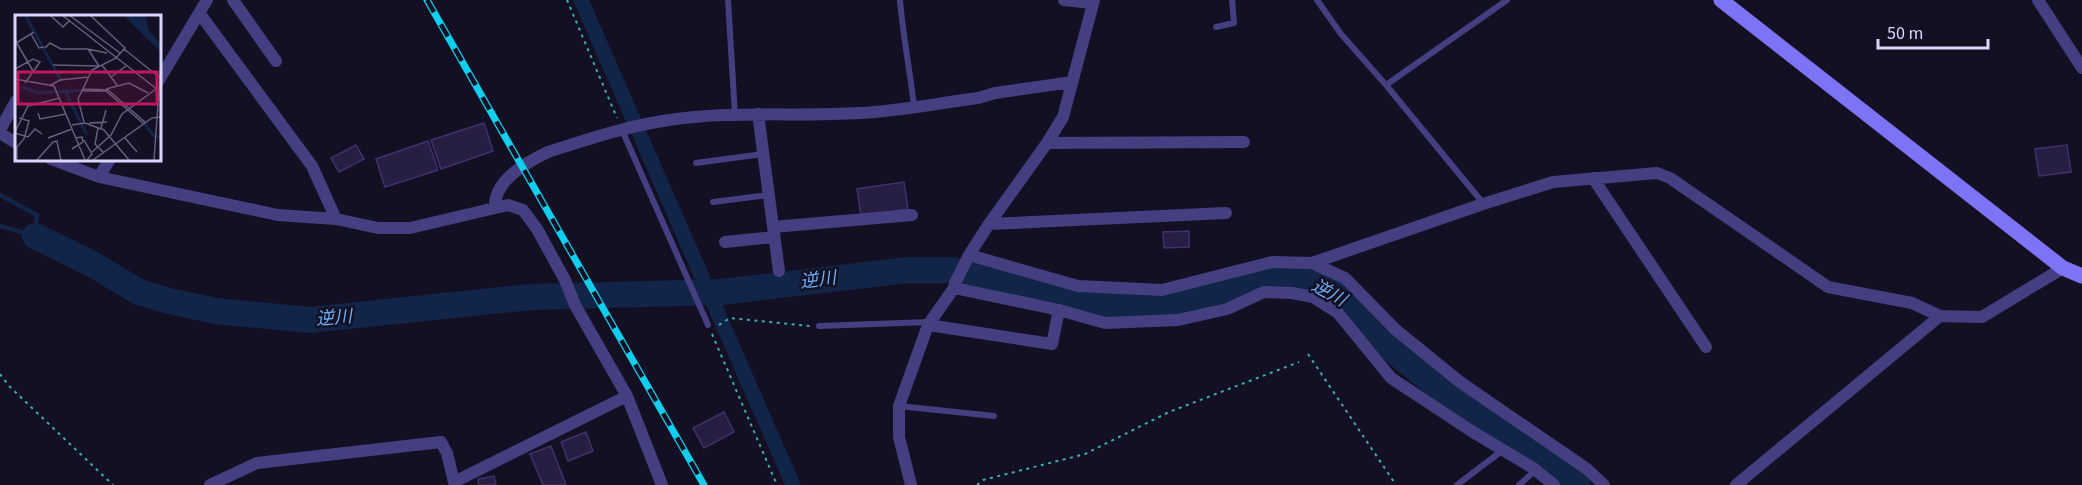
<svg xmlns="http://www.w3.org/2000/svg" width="2082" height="485" viewBox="0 0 2082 485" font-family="'Source Sans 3','Noto Sans JP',sans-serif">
<rect width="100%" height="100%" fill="#141024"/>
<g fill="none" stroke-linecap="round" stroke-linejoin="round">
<path stroke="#122447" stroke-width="4.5" d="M0 195 37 215 35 236 0 226"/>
<path stroke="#122447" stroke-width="15" d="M581 0 793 485"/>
<path stroke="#122447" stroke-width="26" d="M35 236 92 264 139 292 169 301 216 311 310 320 531 297 722 292 908 270H952L1104 305 1174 304 1227 289 1269 280 1302 279 1323 286 1343 297 1389 347 1443 391 1578 485"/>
</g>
<path fill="#271e44" stroke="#40316e" stroke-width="1.5" d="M484 123 493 151 441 169 431 140Z
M428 141 438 170 385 187 376 159Z
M356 145 364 159 339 172 331 158Z
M2067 145 2071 172 2039 176 2035 149Z
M904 182 908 209 861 216 857 189Z
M1189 231V247L1164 248 1163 232Z
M724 412 734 432 704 448 693 428Z
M586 432 593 451 568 461 561 442Z
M551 446 566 485H543L530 454Z
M494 476 496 485H479L478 479Z"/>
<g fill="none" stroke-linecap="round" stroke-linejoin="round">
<path stroke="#38afac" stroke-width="2" stroke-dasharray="3 4.5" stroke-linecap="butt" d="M567 0 617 118
M719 325 730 318 810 326
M712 334 777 485
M1308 354 1396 485
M0 374 9 386 113 485
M977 485 983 480 1085 454 1169 412 1299 362"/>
<path stroke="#443f80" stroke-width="6" d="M728 0 735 115
M900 0C903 36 910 71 914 106
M1317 0 1341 34 1386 85 1483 203
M1216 27 1234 23 1232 0
M1386 85 1507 0
M622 130 708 325
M696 163 763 154
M713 202 768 195
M819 326 929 322
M899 406 994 416
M1457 485 1503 450
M1519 485 1536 470"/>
<path stroke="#443f80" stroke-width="12" d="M233 0 276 61
M1064 0 1092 3
M2038 0 2082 68
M200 14 312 166 336 219
M159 80 207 0
M758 114 779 271
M0 130 16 101
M0 133 16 143
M1047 143 1244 142
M51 159 99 177 278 215 336 219 378 228H410L508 205 523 210 537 229 565 280 575 305 627 396 662 485
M99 177 110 159
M1593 178 1706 347
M495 207C494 180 527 162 548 152 586 140 624 127 663 121 728 110 795 117 860 113 899 111 939 103 978 98L995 93 1072 82
M989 224 1226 213
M773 227 912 215
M725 242 774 237
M969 255 1078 286 1162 290 1272 262 1312 263 1345 278 1396 330 1460 382 1587 469 1604 485
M1312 263 1483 204 1553 182 1657 173 1670 178 1828 287 1912 303 1940 316
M954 288 1059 310 1105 323 1178 320 1227 309 1264 292 1292 293 1313 297 1338 313 1391 378 1473 432 1533 468 1554 485
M928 325 1052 344 1059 310
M210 485 257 463 441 442 447 453 454 482 627 396
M911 485 899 437V406L928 325 954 288 955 283 969 255 989 224 1047 143 1063 117 1094 0
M1736 485 1940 316 1982 317 2063 268"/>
<path stroke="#7d74f5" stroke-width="15" d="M1721 0 2063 268 2082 276"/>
<defs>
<path id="rail" d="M427 0 704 485"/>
</defs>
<use href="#rail" stroke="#10ceee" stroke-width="7"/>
<use href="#rail" stroke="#141024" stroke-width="4.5" stroke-dasharray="14" stroke-linecap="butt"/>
</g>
<g text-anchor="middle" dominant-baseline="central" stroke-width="5" stroke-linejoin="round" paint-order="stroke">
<g font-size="18" font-style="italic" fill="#6baff5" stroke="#141024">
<text transform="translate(818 280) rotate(-7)">逆川</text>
<text transform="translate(1329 293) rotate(29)">逆川</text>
<text transform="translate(334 318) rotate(-5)">逆川</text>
</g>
</g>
<g transform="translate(15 15)">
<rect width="146" height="146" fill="#141024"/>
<path d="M108 0H130L134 16 145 28V36Z" fill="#122447"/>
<path fill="none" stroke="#122447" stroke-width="3" d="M10 0 47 67M6 72 24 78 70 75M50 76 72 120M128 107 139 121 146 122"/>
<path fill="none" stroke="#645f7a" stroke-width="1.5" d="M47 0 143 75M54 0 105 38M36 1 48 12 55 5M16 19 24 33 29 32M0 25 18 56M1 28 19 17M30 33 35 28 46 34H73M109 34 144 62M38 50 83 51M87 50 102 70M84 51 73 34 92 38M0 54 18 44 25 47 10 68M96 62 111 51M0 64 39 71 70 145M36 70 45 65 74 62M68 74 93 75 131 108M91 74 114 68 133 78M67 76H91L129 109M23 98 25 104 51 99M69 107 63 84 77 55 101 43 110 33 75 0M74 108 92 107M57 110 70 108 89 115 114 145M83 113 80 129 89 138M86 113 91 95M0 117 13 91 45 83M0 118 13 122 20 114 27 119M33 123 57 114M110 123 122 137M69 125 77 139 72 145M42 127 46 145M57 134 68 127 67 122 60 123M77 137 96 120 107 99 141 74M2 145V132L9 124 14 106 4 103M22 145 38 127 43 126M78 145 137 103 146 102M139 145 146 47"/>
<path fill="#c2185b" fill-opacity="0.15" stroke="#c2185b" stroke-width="3" d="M3 57H142V89H3Z"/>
<rect width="146" height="146" fill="none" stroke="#dcd6fc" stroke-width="3"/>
</g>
<path d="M1878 39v9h110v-9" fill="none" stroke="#dcd6fc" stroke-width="3"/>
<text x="1887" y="39" font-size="18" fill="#dcd6fc" stroke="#141024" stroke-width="4.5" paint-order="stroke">50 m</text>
</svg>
